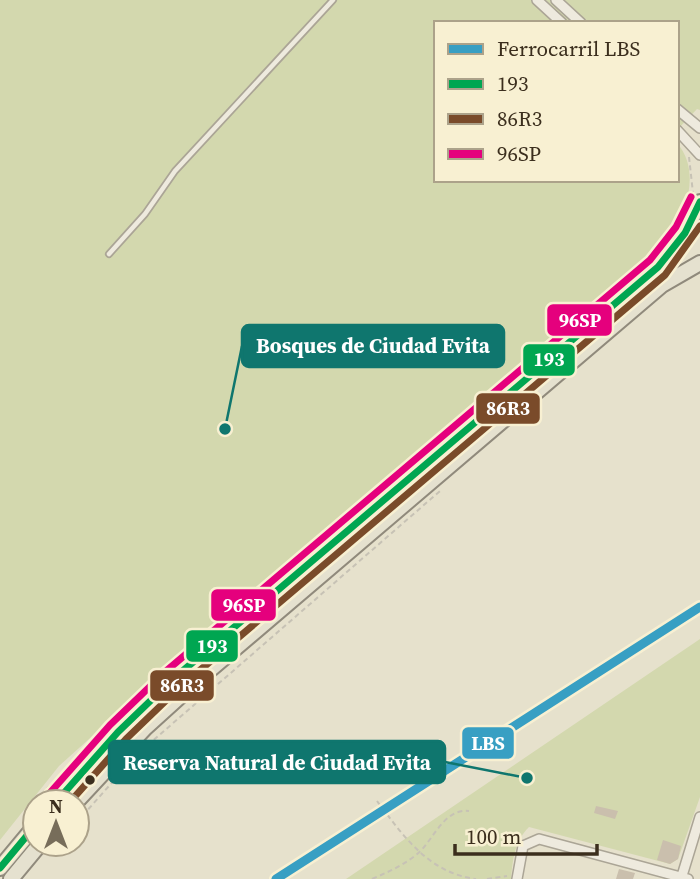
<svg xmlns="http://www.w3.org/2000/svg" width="700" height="879" viewBox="0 0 700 879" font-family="'Source Serif 4',serif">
<rect width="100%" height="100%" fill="#e6e1cc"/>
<path fill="#d3d8ae" d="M0 0H700V110L697 109 677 130V23H436V180H677V143C700 169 688 210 671 237 663 248 649 258 639 268L197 642 59 766 0 840Z
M700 639V797L678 859 670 864 529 827C514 842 513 859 511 879H346Z"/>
<path fill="#cabfad" d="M596 806 618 811 615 819 594 813Z
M663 840 681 846 678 859 670 864 657 860Z
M619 869 635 873 633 879H616Z"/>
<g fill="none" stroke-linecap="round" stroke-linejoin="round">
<defs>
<path id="lane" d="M109 254 145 214 175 171 333 0"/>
<path id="street" d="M537 0 562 23
M556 0 581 23
M677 109 700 128
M677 130 700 155
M517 879 523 846 539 839 688 879
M681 879 700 817"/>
<path id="primary" d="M56 802 118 732 172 680 658 267 685 233 700 202
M76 802 145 728 198 680 662 285 700 263
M0 868 35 826
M11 879 40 844"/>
</defs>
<use href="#lane" stroke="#aba596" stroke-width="8"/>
<use href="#street" stroke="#aba596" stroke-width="12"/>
<use href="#primary" stroke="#908a7c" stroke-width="18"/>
<path stroke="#c7c2b5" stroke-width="2" stroke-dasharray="5 3.5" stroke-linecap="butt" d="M689 157 693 193
M141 751 440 491
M377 801C404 837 429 873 476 879
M37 802 46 789 66 772
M28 817 35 806
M77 822 132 760
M372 879C388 872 402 866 416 855 433 842 443 808 469 811
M487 879 507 876"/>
<use href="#lane" stroke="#eeeade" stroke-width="4.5"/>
<use href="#street" stroke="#eeeade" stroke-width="9"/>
<use href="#primary" stroke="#e5e1cf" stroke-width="14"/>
<defs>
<path id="bus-1" d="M56 802 118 732 172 680 658 267 685 233 700 202
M0 868 35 826"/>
<path id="bus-2" d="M70 802 126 739 179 688 665 275 700 226"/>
<path id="bus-3" d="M48 795 110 725 165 672 650 260 676 227 691 197"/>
</defs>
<use href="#bus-1" stroke="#f8f0d2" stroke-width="12"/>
<use href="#bus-2" stroke="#f8f0d2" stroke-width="12"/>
<use href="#bus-3" stroke="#f8f0d2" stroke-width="12"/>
<use href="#bus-1" stroke="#00a651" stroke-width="7"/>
<use href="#bus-2" stroke="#7a4b2a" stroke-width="7"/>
<use href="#bus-3" stroke="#e5007d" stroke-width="7"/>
<defs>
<path id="rail-1" d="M276 879 700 607"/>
</defs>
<use href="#rail-1" stroke="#f8f0d2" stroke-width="14"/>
<use href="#rail-1" stroke="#389fc3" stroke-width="9"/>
</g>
<circle fill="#3b2e1d" stroke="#f8f0d2" stroke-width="2.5" cx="90" cy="780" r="6"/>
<path fill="none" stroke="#0f766e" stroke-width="2.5" d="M225 429L242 346M527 778L445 762"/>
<g fill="#0f766e" stroke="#f8f0d2" stroke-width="2.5">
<circle cx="225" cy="429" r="7"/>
<circle cx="527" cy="778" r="7"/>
</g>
<g fill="#0f766e" stroke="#0f766e" stroke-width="2.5">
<rect x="242" y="325" width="262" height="42" rx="7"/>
<rect x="109" y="741" width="336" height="42" rx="7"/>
</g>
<g font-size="21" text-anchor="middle" font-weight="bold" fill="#fff">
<text x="373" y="353">Bosques de Ciudad Evita</text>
<text x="277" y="770">Reserva Natural de Ciudad Evita</text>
</g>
<g stroke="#f8f0d2" stroke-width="2.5">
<rect x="546" y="303" width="67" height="34" rx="7" fill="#e5007d"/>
<rect x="522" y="343" width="54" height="34" rx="7" fill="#00a651"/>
<rect x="475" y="392" width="66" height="33" rx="7" fill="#7a4b2a"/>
<rect x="210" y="588" width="67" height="34" rx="7" fill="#e5007d"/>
<rect x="185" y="629" width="54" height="34" rx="7" fill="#00a651"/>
<rect x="149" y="669" width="66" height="33" rx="7" fill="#7a4b2a"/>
<rect x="461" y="726" width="54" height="34" rx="7" fill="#389fc3"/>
</g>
<g font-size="19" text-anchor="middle" font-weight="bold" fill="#fff">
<text x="580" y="327">96SP</text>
<text x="549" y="366">193</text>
<text x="508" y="415">86R3</text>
<text x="244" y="612">96SP</text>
<text x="212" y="653">193</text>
<text x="182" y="692">86R3</text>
<text x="488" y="750">LBS</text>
</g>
<rect x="434" y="21" width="245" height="161" fill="#f8f0d2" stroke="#aca28a" stroke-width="2"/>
<rect x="448" y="44" width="35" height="10" fill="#389fc3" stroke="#aca28a" stroke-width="2"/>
<text x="497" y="56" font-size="21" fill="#3b2e1d">Ferrocarril LBS</text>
<rect x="448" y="79" width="35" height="10" fill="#00a651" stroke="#aca28a" stroke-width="2"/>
<text x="497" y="91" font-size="21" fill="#3b2e1d">193</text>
<rect x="448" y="114" width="35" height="10" fill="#7a4b2a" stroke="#aca28a" stroke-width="2"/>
<text x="497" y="126" font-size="21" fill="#3b2e1d">86R3</text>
<rect x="448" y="149" width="35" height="10" fill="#e5007d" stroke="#aca28a" stroke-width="2"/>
<text x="497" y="161" font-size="21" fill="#3b2e1d">96SP</text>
<g transform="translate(56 823)"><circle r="33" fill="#f8f0d2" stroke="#aca28a" stroke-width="2"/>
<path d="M0-5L12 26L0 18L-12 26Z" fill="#776d5a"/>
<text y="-10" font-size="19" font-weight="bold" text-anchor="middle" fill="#3b2e1d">N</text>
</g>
<path d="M455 844v10h142v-10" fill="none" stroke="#3b2e1d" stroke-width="3.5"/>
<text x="466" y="844" font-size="21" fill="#3b2e1d" stroke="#f8f0d2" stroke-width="5" paint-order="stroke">100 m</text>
</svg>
